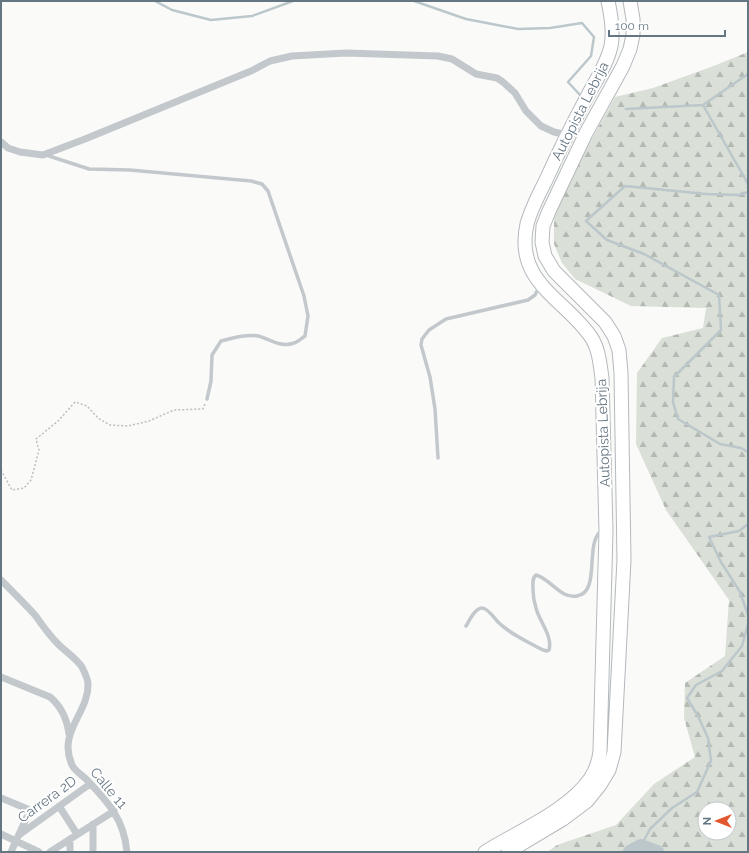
<svg xmlns="http://www.w3.org/2000/svg" width="749" height="853" viewBox="0 0 749 853" font-family="Raleway,sans-serif">
<defs>
<pattern id="forest-firs" width="22" height="20" patternUnits="userSpaceOnUse"><rect width="22" height="20" fill="#dadfd7"/><path d="M5 1l3.5 6h-7zM16 11l3.5 6h-7z" fill="#b4b9b4"/></pattern>
</defs>
<rect width="100%" height="100%" fill="#fafaf8"/>
<path fill="url(#forest-firs)" fill-rule="evenodd" d="M748 52V107L747 109 748 111V852H547L557 845 616 825 654 784 695 757 684 718 685 683 725 656 729 600 666 510 636 444 637 373 662 338 703 328 706 308 631 306 575 279 562 263 554 244V219L559 198 615 97 653 88 711 67ZM705 809H729V833H705Z"/>
<g fill="none" stroke-linecap="round" stroke-linejoin="round">
<path stroke="#bbc7cb" stroke-width="2.5" d="M155 1 172 10 211 20 252 16 293 1
M414 1 466 19 518 29 550 28 582 23 594 37 591 56 568 82 580 95
M703 105 748 184
M626 109 703 105 748 74
M748 192 739 195 706 194 625 186 586 221 607 240 644 254 719 295 721 330 674 377 673 402 678 419 720 444 741 448 748 452
M748 524 739 531 709 537 721 562 740 592 748 615
M641 846 650 829 672 808 697 792 711 761 708 738 698 716 687 698 696 685 722 671 742 646 748 624"/>
<path stroke="#bbc7cb" stroke-width="14" d="M630 852 641 846 657 852"/>
<defs>
<path id="highway" d="M485 852C517 832 569 810 590 779 596 770 599 761 600 751L606 531 602 378C600 364 599 349 591 337 564 298 514 282 527 224 531 209 539 194 546 180 559 151 573 123 588 95 596 80 607 64 611 46 614 32 611 15 608 1
M508 852 563 819 587 801 600 785 609 770 614 752 624 560 621 373 619 350 614 336 605 322 554 271 545 256 542 242 543 226 549 211 586 133 623 66 630 49 633 35V19L630 1"/>
</defs>
<use href="#highway" stroke="#b4b9bd" stroke-width="15"/>
<path stroke="#bbbfc2" stroke-width="1.5" stroke-dasharray="2 2" stroke-linecap="butt" d="M1 470 12 490 24 488 31 480 39 450 36 439 58 421 75 402 87 406 98 418 110 425 128 426 149 421 174 410 203 409 205 404"/>
<path stroke="#c3c8cc" stroke-width="3.5" d="M46 155 89 169 130 170 251 181 262 184 268 191 304 296 308 316 305 336C302 338 298 342 294 343 281 348 270 339 258 336 245 334 233 338 221 341L212 355 211 381 207 399
M438 458 435 409 430 377 421 345 422 339 429 330 446 319 528 300 535 295 539 287
M466 626C469 621 475 608 482 608 488 608 494 618 498 622 510 634 528 642 543 650L547 651 549 650C553 636 539 621 536 608 534 602 533 595 533 589 533 583 532 578 536 575 551 579 560 599 577 596 602 592 583 540 603 530"/>
<path stroke="#c3c8cc" stroke-width="7" d="M1 142 8 148 20 152 43 155 85 139 251 71 270 61 292 56 346 53 438 56 452 59 476 74 497 78 503 82 515 93 526 111 541 126 554 132 567 135
M1 580C12 591 24 603 35 615 42 625 49 635 58 644 65 651 76 658 82 667 84 671 88 679 88 684 89 713 57 732 72 765 74 770 82 775 87 780 108 802 124 819 127 852
M1 677 50 697C62 707 67 719 69 734
M1 798 30 810 11 852
M59 806 77 834
M93 824V852
M1 834 39 852
M19 835 90 784
M70 839V852
M50 852 114 811"/>
<use href="#highway" stroke="#fff" stroke-width="13"/>
</g>
<g text-anchor="middle" dominant-baseline="central" stroke-width="4" stroke-linejoin="round" paint-order="stroke">
<g font-size="14" fill="#657683" stroke="#fff">
<text transform="translate(580 111) rotate(-63)">Autopista Lebrija</text>
<text transform="translate(603 433) rotate(-92)">Autopista Lebrija</text>
<text transform="translate(109 788) rotate(50)">Calle 11</text>
<text transform="translate(47 799) rotate(-36)">Carrera 2D</text>
</g>
</g>
<rect width="749" height="853" fill="none" stroke="#657683" stroke-width="4"/>
<g transform="translate(717 821) rotate(270)"><circle r="19" fill="#ffffff" stroke="#c1c8cd"/>
<path d="M0-3L7 15L0 10L-7 15Z" fill="#e4572e"/>
<text y="-6" font-size="11" font-weight="bold" text-anchor="middle" fill="#657683">N</text>
</g>
<path d="M609 30v6h116v-6" fill="none" stroke="#657683" stroke-width="2"/>
<text x="615" y="30" font-size="12" fill="#657683" stroke="#ffffff" stroke-width="3" paint-order="stroke">100 m</text>
</svg>
